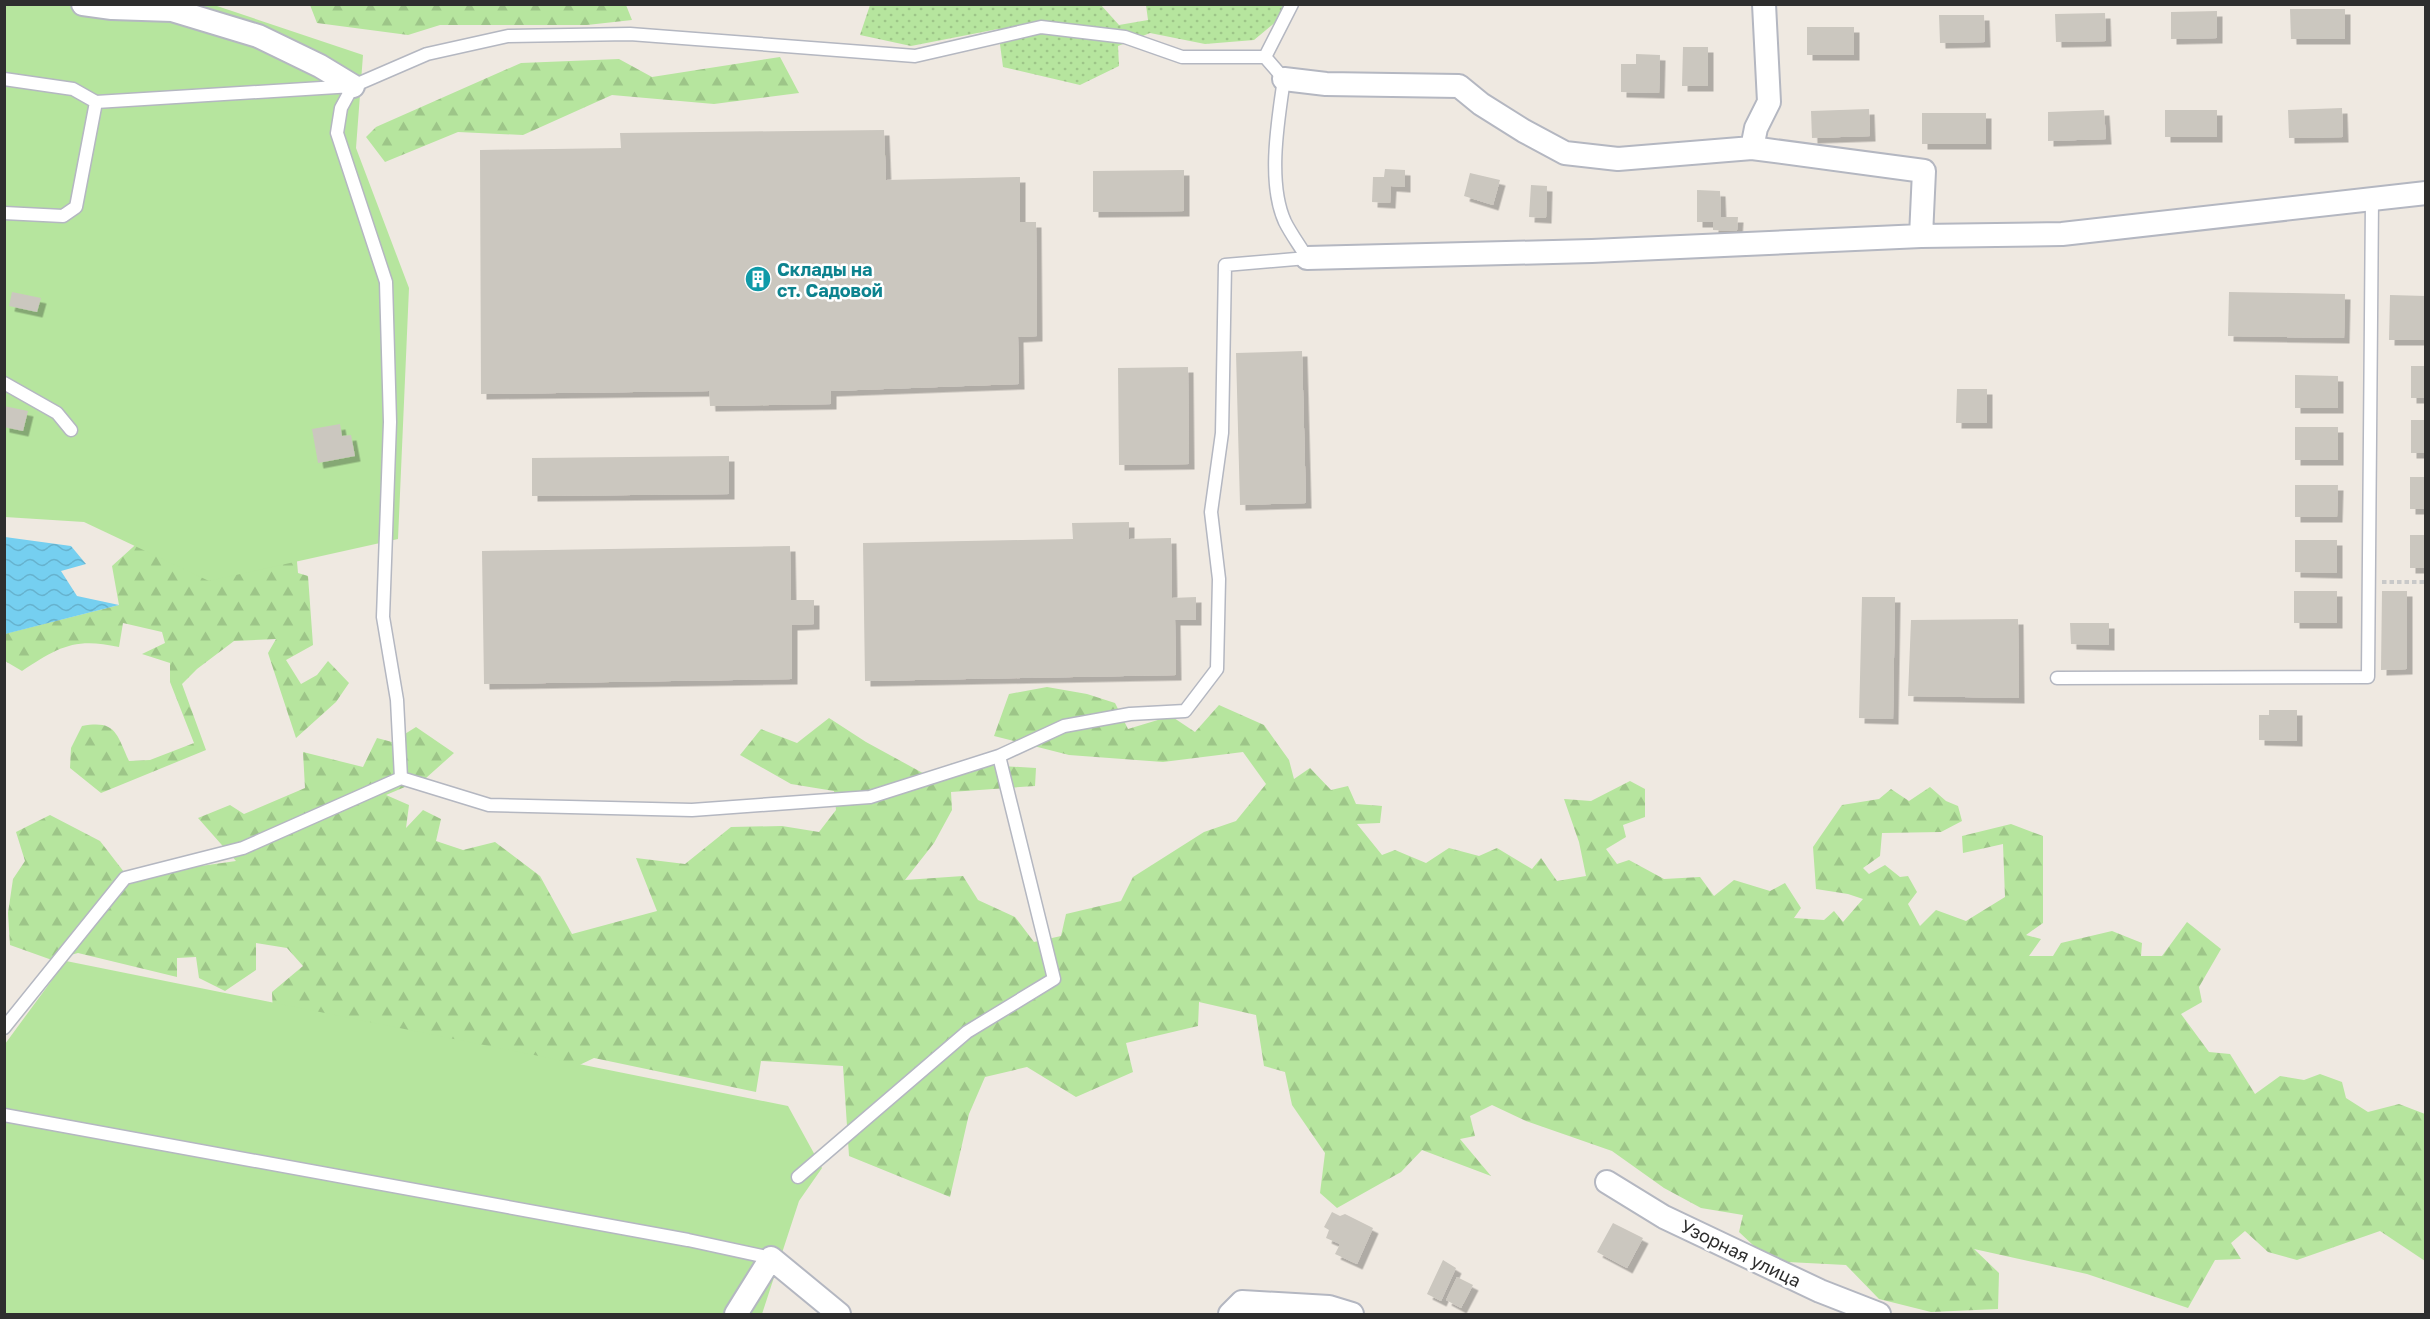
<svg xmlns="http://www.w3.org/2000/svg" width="2430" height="1319" viewBox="0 0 2430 1319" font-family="'Golos Text',sans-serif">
<defs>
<pattern id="grass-dots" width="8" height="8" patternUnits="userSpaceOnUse" patternTransform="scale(1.5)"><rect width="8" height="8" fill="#b6e59e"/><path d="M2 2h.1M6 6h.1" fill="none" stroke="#9dc588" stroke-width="1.8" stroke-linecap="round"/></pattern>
<pattern id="forest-firs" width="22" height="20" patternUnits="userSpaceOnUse" patternTransform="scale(1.5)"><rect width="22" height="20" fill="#b6e59e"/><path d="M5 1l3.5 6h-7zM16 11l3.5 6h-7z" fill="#9dc588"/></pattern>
<pattern id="water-waves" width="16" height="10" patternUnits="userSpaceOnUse" patternTransform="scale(1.5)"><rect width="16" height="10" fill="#75cff0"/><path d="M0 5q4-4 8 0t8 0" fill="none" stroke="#66b2ce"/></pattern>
<filter id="shadow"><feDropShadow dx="5.5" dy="5.5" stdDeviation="0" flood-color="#0004"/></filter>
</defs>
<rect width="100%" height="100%" fill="#efe9e1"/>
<path fill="url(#grass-dots)" d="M870 5H1101L1119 25 1148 20 1146 5H1296L1254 40 1205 44 1150 33 1118 46 1119 66 1080 85 1003 67 998 29 911 46 860 35Z"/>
<path fill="url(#forest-firs)" d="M310 5H626L632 20 587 25H440L408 35 317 23Z
M780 57 799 93 714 104 612 95 523 135 458 132 385 162 366 137 376 127 521 63 619 59 652 77Z
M153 529 295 539 298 573 308 576 313 645 286 660 301 684 317 675 328 661 349 683 336 702 296 738 268 653 276 639 234 641 197 669 182 684 206 750 101 793 70 768 71 748 82 726C116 720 116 733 129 761L150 760 194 743 170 682V663L142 654 165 643 162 632 123 623 119 647C75 637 58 647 22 671L5 661 4 634 119 605 112 566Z
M1047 687 1087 694 1115 703 1128 729 1171 716 1195 732 1219 705 1264 725 1289 760 1294 779 1310 768 1331 790 1348 786 1356 804 1382 806 1380 823 1357 824 1382 855 1395 850 1426 863 1449 848 1479 856 1497 848 1532 869 1541 858 1557 881 1586 876 1579 842 1564 799 1591 801 1630 781 1645 789V817L1623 825 1626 837 1606 849 1617 864 1629 860 1664 879 1700 877 1714 896 1734 880 1770 891 1785 883 1801 908 1794 918 1824 920 1834 911 1843 922 1863 899 1848 894 1816 889 1813 847 1842 805 1879 799 1891 789 1909 801 1930 787 1946 801 1958 806 1962 821 1941 832 1882 833 1880 856 1863 868 1869 874 1885 865 1900 877 1908 876 1917 892 1908 904 1920 926 1936 910 1966 921 2005 897 2003 844 1963 853 1962 836 2011 824 2043 836V923L2026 935 2041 939 2029 956H2053L2061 943 2112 931 2142 943 2141 956H2162L2187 922 2221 949 2199 987 2202 1002 2181 1014 2209 1052 2230 1054 2255 1094 2280 1076 2304 1080 2320 1074 2342 1082 2346 1098 2368 1112 2399 1104 2425 1114V1261L2380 1231 2297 1260 2268 1252 2245 1231 2231 1243 2241 1259 2215 1260 2188 1308 2087 1274 1974 1249 1999 1273 1998 1309 1931 1312 1879 1299 1846 1265 1770 1261 1739 1232 1743 1215 1701 1208 1664 1188 1612 1151 1526 1121 1492 1105 1470 1116 1475 1136 1460 1139 1491 1176 1422 1150 1401 1172 1337 1208 1320 1193 1325 1153 1292 1105 1285 1072 1264 1066 1256 1015 1199 1002 1198 1026 1126 1043 1133 1072 1076 1097 1027 1067 985 1077 969 1114 950 1197 849 1156 843 1066 761 1061 756 1092 594 1058 565 1072 273 1016 272 992 303 966 287 948 256 943V970L225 991 199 978 196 957 177 958V977L78 953 52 960 10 945 8 913 13 879 25 861 16 832 50 815 100 841 124 872 130 884 180 869 236 861 198 818 230 805 244 814 305 788 303 752 363 767 377 738 392 742 416 727 454 753 426 778 386 795 409 805 406 828 423 810 441 819 436 841 463 850 495 842 540 876 572 934 657 911 636 858 685 864 731 827 782 826 819 832 836 810 834 791 791 784 740 755 761 729 797 743 829 718 866 742 930 777 952 763 1036 768 1035 786 951 792 952 810 934 843 905 880 963 876 978 900 1015 917 1034 942 1061 936 1066 914 1121 901 1133 877 1204 832 1236 821 1266 784 1243 752 1163 762 1069 755 994 736 1009 694Z"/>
<path fill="#b6e59e" d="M4 5H214L363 55 356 148 409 288 398 539 209 581 84 522 5 517Z
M66 961 788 1106 822 1168 799 1201 762 1314H5V1044Z"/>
<path fill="url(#water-waves)" d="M5 537 71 546 86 564 61 571 77 596 119 605 5 634Z"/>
<path fill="#cbc7bf" filter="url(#shadow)" d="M2290 9H2345V39H2291Z
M2217 11V38L2171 39V12Z
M2105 13 2106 41 2056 42 2055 14Z
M1939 15H1984L1985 42 1940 43Z
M1807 27H1854V55H1807Z
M1683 47H1708V86H1682Z
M1636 54 1660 55 1659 93 1621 92V64H1636Z
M2342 108 2343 137 2289 138 2288 110Z
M1869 109 1870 136 1812 138 1811 111Z
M2104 110 2106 139 2048 141V112Z
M2165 110H2217V137H2165Z
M1922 113H1986V144H1922Z
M884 130 886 180 1020 177V222H1036L1037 336 1018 337 1019 384 831 391V404L710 406 709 391 481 394 480 150 621 148 620 133Z
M1385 169 1405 170V187L1391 186 1390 203 1372 202 1373 177H1384Z
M1184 170V211L1093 212V171Z
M1470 173 1500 180 1493 205 1464 196Z
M1531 185 1547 186 1546 218 1529 217Z
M1697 190 1720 191 1721 217H1738L1737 231 1713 230V222H1697Z
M12 292 41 298 37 312 9 306Z
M2229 292 2345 294 2344 338 2228 336Z
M2390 295 2426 296V340H2389Z
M1302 351 1306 503 1240 505 1236 353Z
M2411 366H2426V398H2411Z
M1188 367 1189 464 1119 465 1118 368Z
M2295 375 2338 376V408H2295Z
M1957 389H1987V423H1956Z
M4 406 28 411 23 431 4 427Z
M2411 420H2426V453H2411Z
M340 424 342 436 351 435 355 456 318 463 312 429Z
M2295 427H2338V460H2295Z
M729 456V494L532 496V458Z
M2410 477H2426V509H2410Z
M2295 485H2338L2337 517H2295Z
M1129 522V539L1171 538 1172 598 1196 597V620H1175L1176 675 865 681 863 543 1073 539 1072 523Z
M2410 535H2426V568H2410Z
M2295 540H2337V573L2295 572Z
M790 546 791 600H814V624L792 625V679L484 684 482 551Z
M2294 591H2337V623H2294Z
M2382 591H2407V669L2381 670Z
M1862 597H1895L1893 719 1859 718Z
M2018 619 2019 698 1908 696 1911 620Z
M2070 623H2109V645L2071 644Z
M2269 710H2297V741L2259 740V715H2269Z
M1332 1212 1340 1216 1345 1214 1373 1228 1357 1264 1335 1254 1340 1244 1326 1238 1329 1230 1324 1227Z
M1613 1223 1643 1238 1627 1268 1597 1252Z
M1443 1260 1456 1268 1441 1301 1427 1294Z
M1457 1277 1473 1285 1461 1308 1446 1300Z"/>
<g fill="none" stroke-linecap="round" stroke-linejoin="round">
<defs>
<path id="service" d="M1265 57 1292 4
M4 79 73 89 96 102 353 86 427 54 508 36 630 34 915 56 1041 27 1125 37 1182 57H1265L1284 79C1278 120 1267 183 1285 222 1291 234 1300 246 1307 258L1225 265 1222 433 1211 512 1219 579 1217 669 1185 711 1130 714 1064 726 999 756 870 797 692 810 489 805 401 778 243 848 125 878 4 1028
M353 86 341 108 337 133 386 282 390 422 383 617 397 700 401 778
M4 213 63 216 76 207 96 102
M4 383 57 413 71 430
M2057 678 2368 677 2372 199
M4 1115 688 1240 771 1258
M798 1177 967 1032 1054 979 999 756"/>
<path id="minor" d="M83 4 112 8 172 10 258 36 320 66 353 86
M1284 79 1326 84 1459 86 1481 104 1524 131 1565 153 1618 159 1752 148 1924 171 1921 236
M1752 148 1756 128 1769 102 1764 4
M1307 258 1592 251 1921 236 2062 234 2426 193
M1607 1182 1664 1217 1820 1291 1879 1314
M736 1314 771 1258 839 1314
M1230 1314 1242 1302 1329 1307 1352 1314"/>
</defs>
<use href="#service" stroke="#b4b7c1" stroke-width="15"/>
<use href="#minor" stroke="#b4b7c1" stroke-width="26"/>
<path stroke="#c9c9c9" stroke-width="4" stroke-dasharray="4.5 3" stroke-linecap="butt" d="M2382 582H2426"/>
<use href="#service" stroke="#fff" stroke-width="12"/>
<use href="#minor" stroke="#fff" stroke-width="22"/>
</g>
<defs>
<symbol id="building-disc" viewBox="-11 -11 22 22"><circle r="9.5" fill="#0f9aa8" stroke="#fff"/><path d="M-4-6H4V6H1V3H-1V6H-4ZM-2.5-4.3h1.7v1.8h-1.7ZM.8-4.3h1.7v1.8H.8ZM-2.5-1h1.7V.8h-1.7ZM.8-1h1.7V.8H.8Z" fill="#fff"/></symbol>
</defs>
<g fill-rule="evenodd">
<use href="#building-disc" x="743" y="264" width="30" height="30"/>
</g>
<g text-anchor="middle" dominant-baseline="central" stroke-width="5" stroke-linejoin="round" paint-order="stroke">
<g font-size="18" font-weight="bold" fill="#0d838f" stroke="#fff" text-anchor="start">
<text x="777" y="269">Склады на<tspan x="777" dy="21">ст. Садовой</tspan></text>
</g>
<g font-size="18" fill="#2e2e2e" stroke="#fff">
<text transform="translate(1741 1253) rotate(26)">Узорная улица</text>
</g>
</g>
<rect width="2430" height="1319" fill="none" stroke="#2e2e2e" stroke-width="12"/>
</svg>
